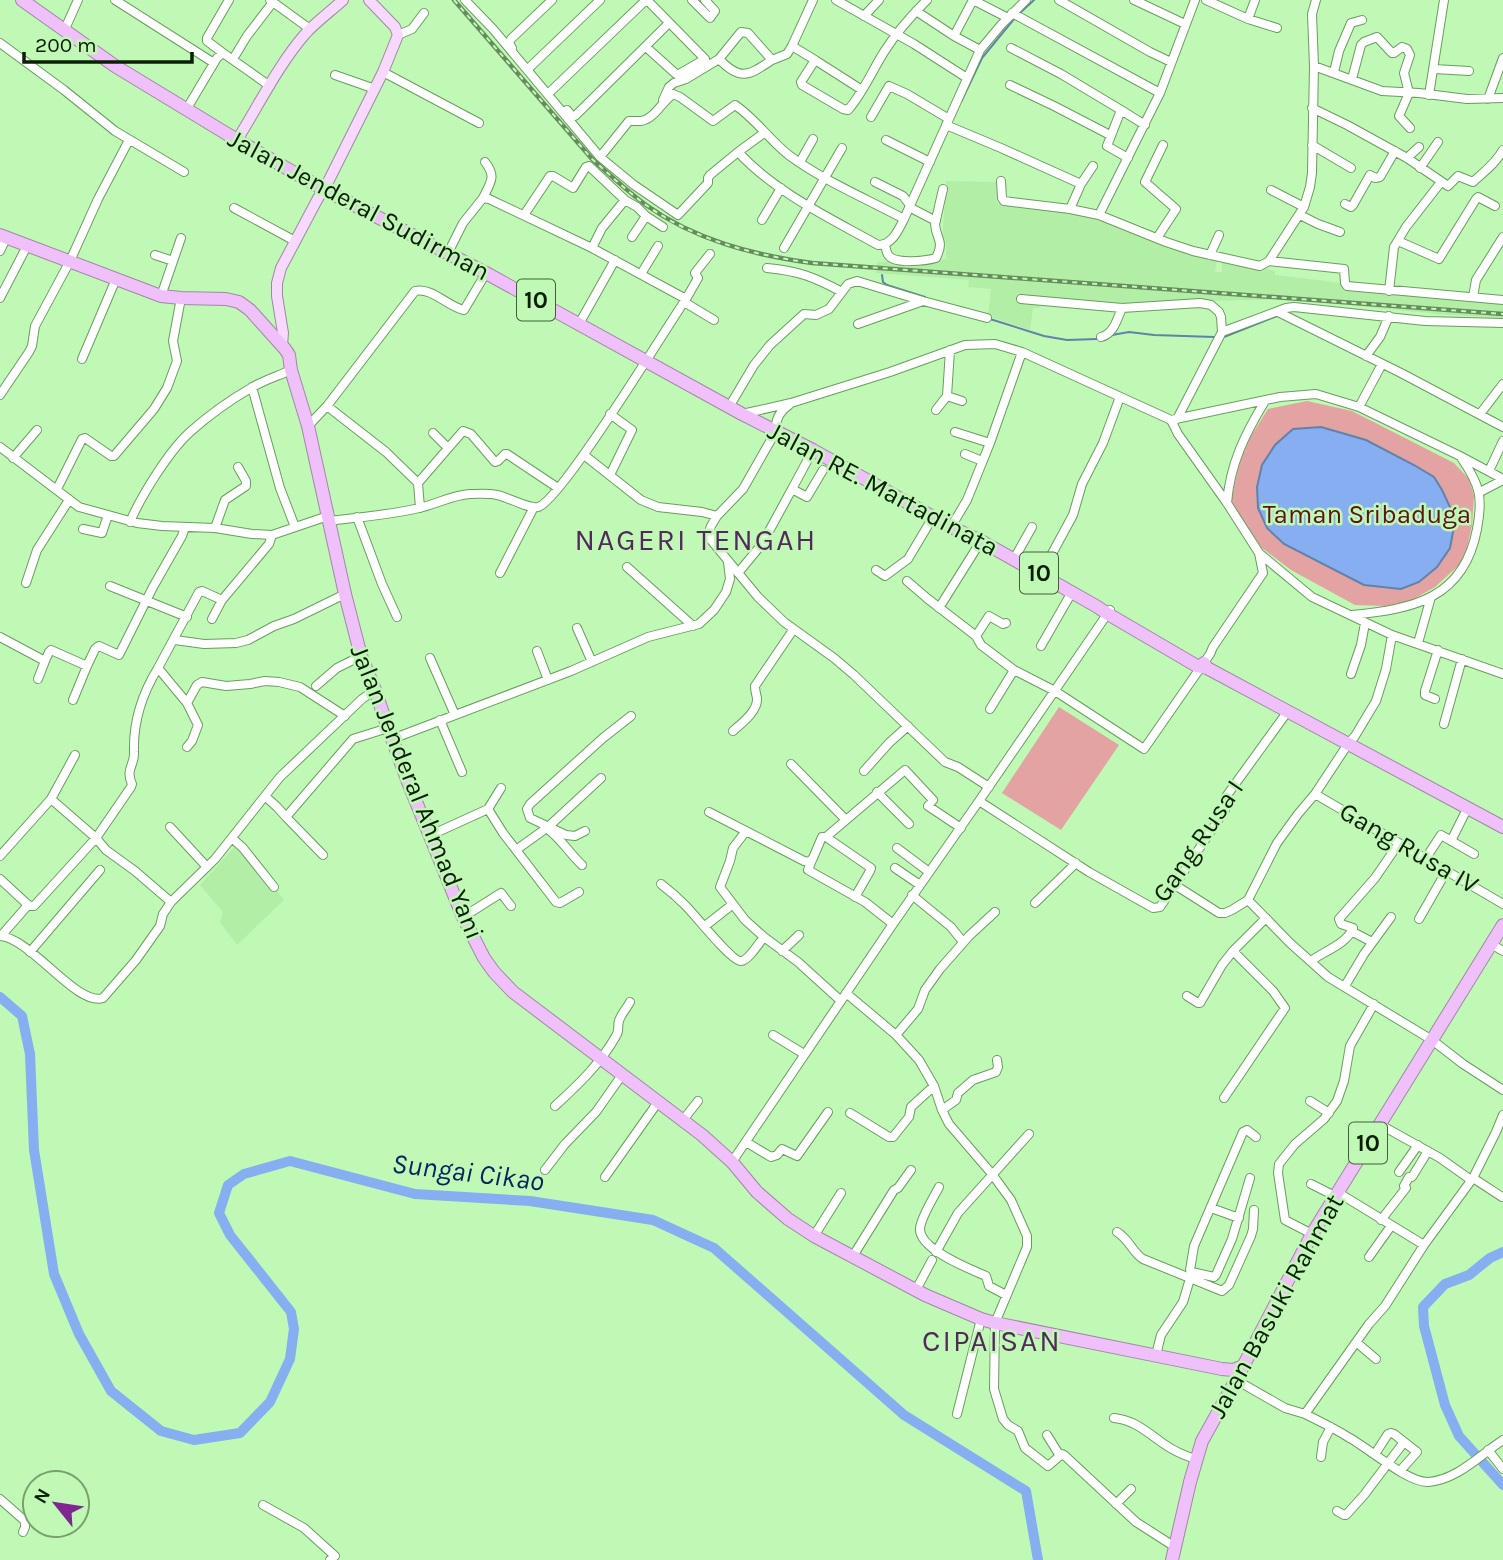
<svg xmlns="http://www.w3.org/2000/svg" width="1503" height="1560" viewBox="0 0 1503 1560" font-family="Karla,sans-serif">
<rect width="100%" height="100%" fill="#c0f8b5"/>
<path fill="#b2eea5" d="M946 181 996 182 997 203 1065 212 1101 220 1140 234 1176 250 1217 261 1215 272H1222V259L1275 271V275L1342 283V287L1358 291 1503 302V318L1437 314 1290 299 1210 301 1195 300 1140 306 1041 299 1040 308H1033L1030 330 988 316 991 289 968 287 969 280 876 273 877 262 949 259 946 258V243L942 242Z
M238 843 284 900 237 945 220 922 223 912 200 885Z"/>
<path fill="#e2a3a2" d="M1307 401 1352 411 1454 463 1469 479 1474 496 1472 525 1466 552 1459 565 1435 587 1412 600 1386 606 1355 605 1291 570 1262 548 1241 518 1231 500 1240 461 1251 436 1268 409Z
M1059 707 1119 745 1061 830 1002 793Z"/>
<path fill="#86aef1" stroke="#6183aa" stroke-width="2" d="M1321 427 1366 440 1414 465 1434 477 1442 490 1450 507 1454 527 1450 548 1437 567 1419 582 1401 589 1364 585 1284 544 1267 528 1258 508 1257 487 1262 465 1275 445 1293 429Z"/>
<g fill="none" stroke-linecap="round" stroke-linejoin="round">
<path stroke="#6183aa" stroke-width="2" d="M1021 12 1034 0
M961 102 982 58 1014 19
M882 275 883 282 887 285 925 297
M990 319 1044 336 1067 340 1097 339
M1112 335 1129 332 1154 335 1214 337
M1224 337 1277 316"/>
<path stroke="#86aef1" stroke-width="10" d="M0 997 22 1016 30 1054 34 1150 54 1274 79 1334 111 1391 161 1431 194 1440 240 1433 270 1402 290 1359 294 1329 291 1312 230 1235 219 1213 228 1185 244 1174 290 1161 415 1194 530 1201 653 1220 714 1248 904 1415 1026 1491 1038 1560
M1503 1252 1490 1258 1469 1275 1445 1284 1423 1307 1424 1326 1445 1405 1459 1436 1503 1485"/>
<defs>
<path id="minor" d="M115 0 214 63
M270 0 310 29
M465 0 493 29 600 157 634 185 678 215 708 183V178L710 175 738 152
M692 0 710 18 715 11 705 0
M836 0 914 44 967 78
M973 0 1008 18
M1059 0 1150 52 1171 62
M1134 0 1185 24
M1206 0 1248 19 1255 0
M916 11 954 36 980 50
M1012 13 1160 93
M864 16 879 0
M1248 19 1277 28
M64 31 78 0
M398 35 412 29 424 13
M954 36 973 0
M0 43 64 90 115 131 184 172
M792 46 815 60 801 82 802 85 843 109 848 110C863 93 872 71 884 52 896 33 911 16 927 0
M646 47 676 74H679L705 59 647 0
M512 48 509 43 511 39 552 0
M1011 48 1061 74 1121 110 1107 146 1128 158
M223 53 207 41V38L229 0
M233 59 247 36 273 2
M719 59C741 82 749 75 772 60
M815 60 862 90
M1314 66 1382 91 1419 93 1467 99 1503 98
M529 68 600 0
M1434 69 1469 71
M383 72 479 123
M1334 72 1339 51 1351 23 1362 20
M335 75 375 89
M1352 79 1361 45 1364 42 1377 37 1392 53H1394L1402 47 1407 49 1410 55 1404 73 1409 93 1399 116 1410 128
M1010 85 1054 106 1110 135
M551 91 646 0
M1429 95 1444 0
M1488 99 1503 58
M663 100 669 87 674 83 686 79 719 59 741 32 748 33 772 60 787 54 792 46 813 0
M1312 108 1347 125 1407 158 1448 186 1458 176 1473 182C1484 172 1496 163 1503 150
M186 110 217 58 223 53 270 86
M567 110 572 116H575L669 23
M1121 110 1145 125
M871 117 889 86 907 94 949 119
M946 125 1001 148 1081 184 1070 209
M764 133 738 152C776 193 830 218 878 245 892 245 898 231 904 219L980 50 1001 25 1026 0
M886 140 930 162
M1312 145 1351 168
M600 157 629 121C633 121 637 121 641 121 654 119 662 102 673 94L680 97 713 121 735 105C756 119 770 141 790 156 824 181 867 199 904 219
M1407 158 1419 147
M800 162 813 139
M1420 168 1438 142
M1001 181 1002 198 1004 201 1070 209 1099 215 1166 242 1193 251 1260 266 1269 261 1344 269 1345 283 1347 286 1503 300
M875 182 903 196 910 205
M1081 184 1093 166
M1271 190 1304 207
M483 198C490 183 497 177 485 162
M1345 204 1351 207 1353 205 1370 175 1375 178 1380 177 1395 151
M909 207 936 221
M234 208 295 241
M524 215 550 176H553L573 188 586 167 589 166 625 200 637 207 646 216 663 227
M1099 215 1160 93 1195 0
M1300 215 1318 224 1340 232
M762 220 781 188
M632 237 646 216
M1157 238 1176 209 1145 182 1163 145
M1398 241 1439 259 1476 199 1478 197 1495 206
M885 245C886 248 886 253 889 256 896 264 926 261 936 258 945 240 936 240 935 224L943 189
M592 248 602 228 625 200
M784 248 842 148
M0 251 6 238
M155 255 173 261
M1210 255 1219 235
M1269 261 1304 207 1310 187 1312 173 1314 66 1312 14 1316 0
M767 268C799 271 814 277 842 292
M641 274 658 246
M1389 291 1394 247 1406 227 1441 182
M161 296 181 238
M1473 297 1476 280 1503 237
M0 298 27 246
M686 299 698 278 695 273 710 254
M1021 299 1122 308 1200 303 1211 305 1219 312 1221 317 1222 332 1177 419
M684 302 714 320
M1278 312 1401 373 1503 427
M579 324 615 260
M858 324 923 301
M1222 332 1286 308 1294 307 1425 321 1503 323
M1101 337C1114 334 1117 319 1122 308
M1366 356 1380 337 1389 316
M82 359 116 279
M252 387 280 488 295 527
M0 395 29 352 32 346 35 326 70 261 98 199 129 140
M947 396 962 401
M789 405C780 411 775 420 776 431L743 489 717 516 711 526 709 532 711 540 758 597 784 622 834 658 854 675 945 762 958 767 989 787
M327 406 386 452 418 483
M729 407 754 365 770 345 804 314 816 315 829 309 848 284 857 281 923 301 987 318
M1359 407 1382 364
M936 410 947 396 950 350
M742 414 791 403 890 372 965 345 995 344 1022 352 1171 420 1280 397 1316 394 1359 407 1460 456 1503 479
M1480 414 1503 384
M1171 420 1178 434 1227 503 1259 553 1312 597 1392 635 1503 674
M308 426 327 406 415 291C432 287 448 307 464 310L486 273
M955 432 990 443
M433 433 448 448
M0 447 79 507 137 523 162 526 215 528 252 534 272 535 328 516
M965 454 982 461
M584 455 641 500 658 507 702 512 717 516
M13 458 37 430
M1489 471 1503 441
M610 475 632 430 610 414
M57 489 82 439 85 438 111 456H114L154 409 167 388 177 361 173 341 181 298
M792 489 813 450
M1480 492 1503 480
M1227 503C1230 464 1245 434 1265 401
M420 508 418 483 463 431 471 434 495 462 498 461 505 454H507L558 488
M357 517 382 584 397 617
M329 521C359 517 390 515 419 508 437 504 452 495 470 494 479 494 488 493 497 495 508 497 528 509 538 507 560 502 666 328 686 299L592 248 489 199 483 198 463 223 448 253
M130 522C141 496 169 451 190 432 208 416 230 400 251 388 264 380 278 376 291 370
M951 527 967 500 990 443 1022 352
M215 528 225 500 246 486V481L238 467
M83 529 102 533 108 515
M1014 559 1032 527
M627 567 693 626
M876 570 885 576 908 559 933 517
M500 573 534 507
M738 573 762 544 792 489 807 497 823 470
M1041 574 1073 515 1082 484 1103 443 1120 397
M907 581 928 599 976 636 981 645 1014 670 1055 691 1144 749 1210 654 1213 647 1263 573 1259 553
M26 583 37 550 69 500
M110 586 187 617
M939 608 981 541
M1352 615C1413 609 1464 599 1477 529 1483 498 1480 485 1462 459
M212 619 222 600
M577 628 592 662
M976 636 989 616 1003 624 1006 623
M0 637 45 661 49 652 51 650 87 666 95 649 99 646 119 655 153 587 182 536 185 527
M175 640 204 644 236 643 248 640 274 626 294 619 345 594
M1418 643 1431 597
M1041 646 1072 592
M537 651 548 680
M430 658 455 715
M1351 674 1361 645 1365 623
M38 679 45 661
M316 686 337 668 361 656
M1435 699 1425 695V691L1438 650
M73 700 87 666
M187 703 197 685 202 682 226 686 250 684 265 681 279 682 300 687 345 716
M990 709 1014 670
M440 720 462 772
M1444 724 1462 659
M733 731C742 723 758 711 757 698 756 694 755 690 755 686L793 630
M392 739 571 671 648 637 699 624 714 610 726 592 730 579 728 562
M187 747 192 741 198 725 187 703 158 668 199 592 202 591 222 600 269 544 272 535
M791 764 846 820
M864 771 889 743 908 726
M877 792 909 824
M1315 794 1503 904
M265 796 277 807 286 817 353 739 388 728
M51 799 75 755
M979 801 1089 872 1153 908 1160 907 1225 810V798L1288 711
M488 809 501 788
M709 812 804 861 809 862 813 858 822 837H826L905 770 933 800 928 806 961 828
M286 817 323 855
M170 827 207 867
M549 830C562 840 570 854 582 865
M585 831 575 836 566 835 530 818 527 809 530 804 603 738 631 716
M746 831 733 848 730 861 720 887 745 920 764 937
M431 835 488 809 503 833 556 902 560 903 579 892
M826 837 871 868 870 871 855 897
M233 839 243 848 274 887
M1451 841 1468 807
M897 848 929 872
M516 850 548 827 601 778
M0 856 51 799 96 838 106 850 135 871 171 902
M1426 858 1441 835 1474 854
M812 860 808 870 865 902 893 924
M895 868 920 885
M0 879 26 903 30 906H34L96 838 131 787 132 784C125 769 135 765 134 752 133 722 142 694 158 668
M661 884C670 891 678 898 686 906 695 915 732 962 741 961 748 961 759 943 764 937L798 962 841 1001
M1175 885 1219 913H1225L1232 910 1248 900 1277 843 1298 814 1315 794 1348 744 1355 736 1376 701 1386 669 1392 635
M912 895 951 927 963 942
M1248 900 1290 943 1328 977 1432 1040 1463 1064 1503 1090
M1035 903 1076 863
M463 917 501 893 511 906
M1419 919 1447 870
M705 926 733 904
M1353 932 1372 942
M0 936C31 938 77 1007 103 998L136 960 160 926 163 914 171 902 215 859 280 777 362 699 375 690
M1 936 28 905
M1491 944 1503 951
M782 951 799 935
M30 952 100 870
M1311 961C1324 951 1347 944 1353 928L1341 924 1339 919 1375 878 1399 843
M1345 986 1364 954 1391 917
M846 993 896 1035 919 1060 934 1086 942 1110 949 1124 992 1174 1011 1200 1027 1236V1247L995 1323 994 1389 1003 1419 1008 1425 1018 1431 1025 1448 1048 1466 1062 1454 1064 1455 1136 1522 1175 1547
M1187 996 1198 1003H1200L1222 965 1233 951
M773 1035 804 1054
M896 1035 918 1009 925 990 940 969 969 936 995 912
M1224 1098 1285 1008 1273 991 1233 951 1266 918
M1310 1101 1329 1113
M555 1106C578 1085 601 1063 616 1036 620 1030 617 1027 619 1021 621 1014 627 1008 630 1002
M942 1110 956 1100 958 1093 973 1080 996 1072 998 1067 997 1060
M850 1113 889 1137H893L909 1117 911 1107 934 1086
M683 1120 698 1101
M1379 1124 1440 1158 1471 1180
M746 1142 771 1157 777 1155 782 1149 797 1156 828 1112
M732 1162 893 924 979 801 1110 610
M545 1170 565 1144 596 1112 622 1075
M1399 1172 1418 1145
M605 1177 658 1102
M1473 1178 1502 1197
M1311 1184 1335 1196
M939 1187C933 1199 922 1215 920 1228 918 1249 970 1269 986 1276L989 1286 1006 1295
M1337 1192 1424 1245
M1211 1208 1239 1218
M1381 1220 1406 1188 1404 1186 1409 1177H1412L1428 1151
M1117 1232C1130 1240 1132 1252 1143 1259L1222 1291 1229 1285 1251 1236 1253 1229 1254 1210
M1312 1234 1285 1220 1278 1173 1279 1164 1295 1144 1324 1119 1337 1101 1344 1081 1350 1046 1374 1004
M814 1236 841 1193
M936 1252 958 1213 1029 1134
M853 1256 894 1190 898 1188 911 1170
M1369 1257 1391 1226
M1192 1272 1214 1277 1216 1275 1232 1239 1250 1178
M916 1290 932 1260
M1356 1342 1376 1359
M1156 1355 1161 1335 1183 1302 1192 1272 1190 1270 1194 1246 1243 1132 1247 1130 1256 1137
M1236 1380 1285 1408 1305 1414 1369 1324 1385 1306 1424 1245 1473 1178 1496 1132 1503 1115
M957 1414 981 1319
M1305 1414C1319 1421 1334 1428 1348 1437 1367 1447 1408 1483 1428 1482 1457 1480 1480 1455 1503 1440
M1114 1418C1135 1420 1148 1433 1164 1444 1174 1451 1185 1456 1196 1459
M1047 1435 1060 1456
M1488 1450 1503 1469
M1375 1454 1388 1434 1391 1433 1394 1434 1417 1452 1400 1471
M1321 1457 1323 1442 1331 1427
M0 1499 25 1521V1527L23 1532
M1116 1504 1131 1489
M263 1505 304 1528 335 1556 330 1560
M1337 1511 1344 1515H1346L1364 1495 1404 1442"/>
<path id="major" d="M237 140C259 105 278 65 306 33 317 21 331 11 343 0
M282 345 283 333 277 296V283L281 268 317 200 328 182 383 72 398 35 395 27 369 0"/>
<path id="highway" d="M22 0 115 66 237 140 323 189 486 273 742 414 813 450 951 527 981 541 1096 606 1108 614 1197 666 1207 668
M0 235 161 296 181 298 226 299 239 302 250 310 285 349 289 355 291 370 308 426 345 594 361 656 375 690 388 728 408 782 463 917 484 958 494 972 513 992 702 1135 732 1162 757 1192 788 1219 814 1236 925 1295 981 1319 995 1323 1222 1369 1233 1370 1243 1366
M1204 663 1207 668 1503 827
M1172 1560 1190 1482 1202 1441 1236 1380 1312 1234 1503 925"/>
</defs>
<use href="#minor" stroke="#6a9d5f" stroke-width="10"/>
<use href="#major" stroke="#a088a5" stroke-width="12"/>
<use href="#highway" stroke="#a088a5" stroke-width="14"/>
<use href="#minor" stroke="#fff" stroke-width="8"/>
<use href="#major" stroke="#f6d9fd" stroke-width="10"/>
<use href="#highway" stroke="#f0c0fb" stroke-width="12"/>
<defs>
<path id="rail" d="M454 0 592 159C610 175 627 191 646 205 695 240 753 255 812 263L1503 314"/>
</defs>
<use href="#rail" stroke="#668c5e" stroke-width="4.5"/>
<use href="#rail" stroke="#c0f8b5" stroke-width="2" stroke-dasharray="5" stroke-linecap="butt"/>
</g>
<g text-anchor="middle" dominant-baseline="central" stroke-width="5" stroke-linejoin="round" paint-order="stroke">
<g fill="#c0f8b5" stroke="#41603a" stroke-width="2">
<rect x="517" y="279.5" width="38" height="41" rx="5"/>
<rect x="1020" y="552.5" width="38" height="41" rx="5"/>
<rect x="1349" y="1122.5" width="38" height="41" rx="5"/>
</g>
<g font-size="24" font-weight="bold" fill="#0b1f06">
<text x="536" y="300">10</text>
<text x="1039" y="573">10</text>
<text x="1368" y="1143">10</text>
</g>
<g font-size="26" fill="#0b1f06" stroke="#c0f8b5">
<text transform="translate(359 205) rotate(28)">Jalan Jenderal Sudirman</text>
<text transform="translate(883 489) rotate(28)">Jalan RE. Martadinata</text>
<text transform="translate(417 792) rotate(68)">Jalan Jenderal Ahmad Yani</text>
<text transform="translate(1198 841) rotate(-56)">Gang Rusa I</text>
<text transform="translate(1409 848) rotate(30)">Gang Rusa IV</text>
<text transform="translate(1276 1306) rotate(-61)">Jalan Basuki Rahmat</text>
</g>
<g font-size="26" fill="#60121b" stroke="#c0f8b5">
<text x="1367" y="514">Taman Sribaduga</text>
</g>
<g font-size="28" font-style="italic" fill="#042761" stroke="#c0f8b5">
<text transform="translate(468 1172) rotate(7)">Sungai Cikao</text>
</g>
<g font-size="30" letter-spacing="2" fill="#53285c" stroke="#c0f8b5">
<text x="696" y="540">NAGERI TENGAH</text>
<text x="992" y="1341">CIPAISAN</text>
</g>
</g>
<g transform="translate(56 1504) rotate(300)"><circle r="33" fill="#c0f8b5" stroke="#78a16f" stroke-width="2"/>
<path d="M0-5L12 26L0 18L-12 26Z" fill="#802693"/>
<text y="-10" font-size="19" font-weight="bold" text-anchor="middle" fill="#0b1f06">N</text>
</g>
<path d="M24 52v10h168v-10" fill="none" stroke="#0b1f06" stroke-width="3.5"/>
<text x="35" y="52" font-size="21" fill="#0b1f06" stroke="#c0f8b5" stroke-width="5" paint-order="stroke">200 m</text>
</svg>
